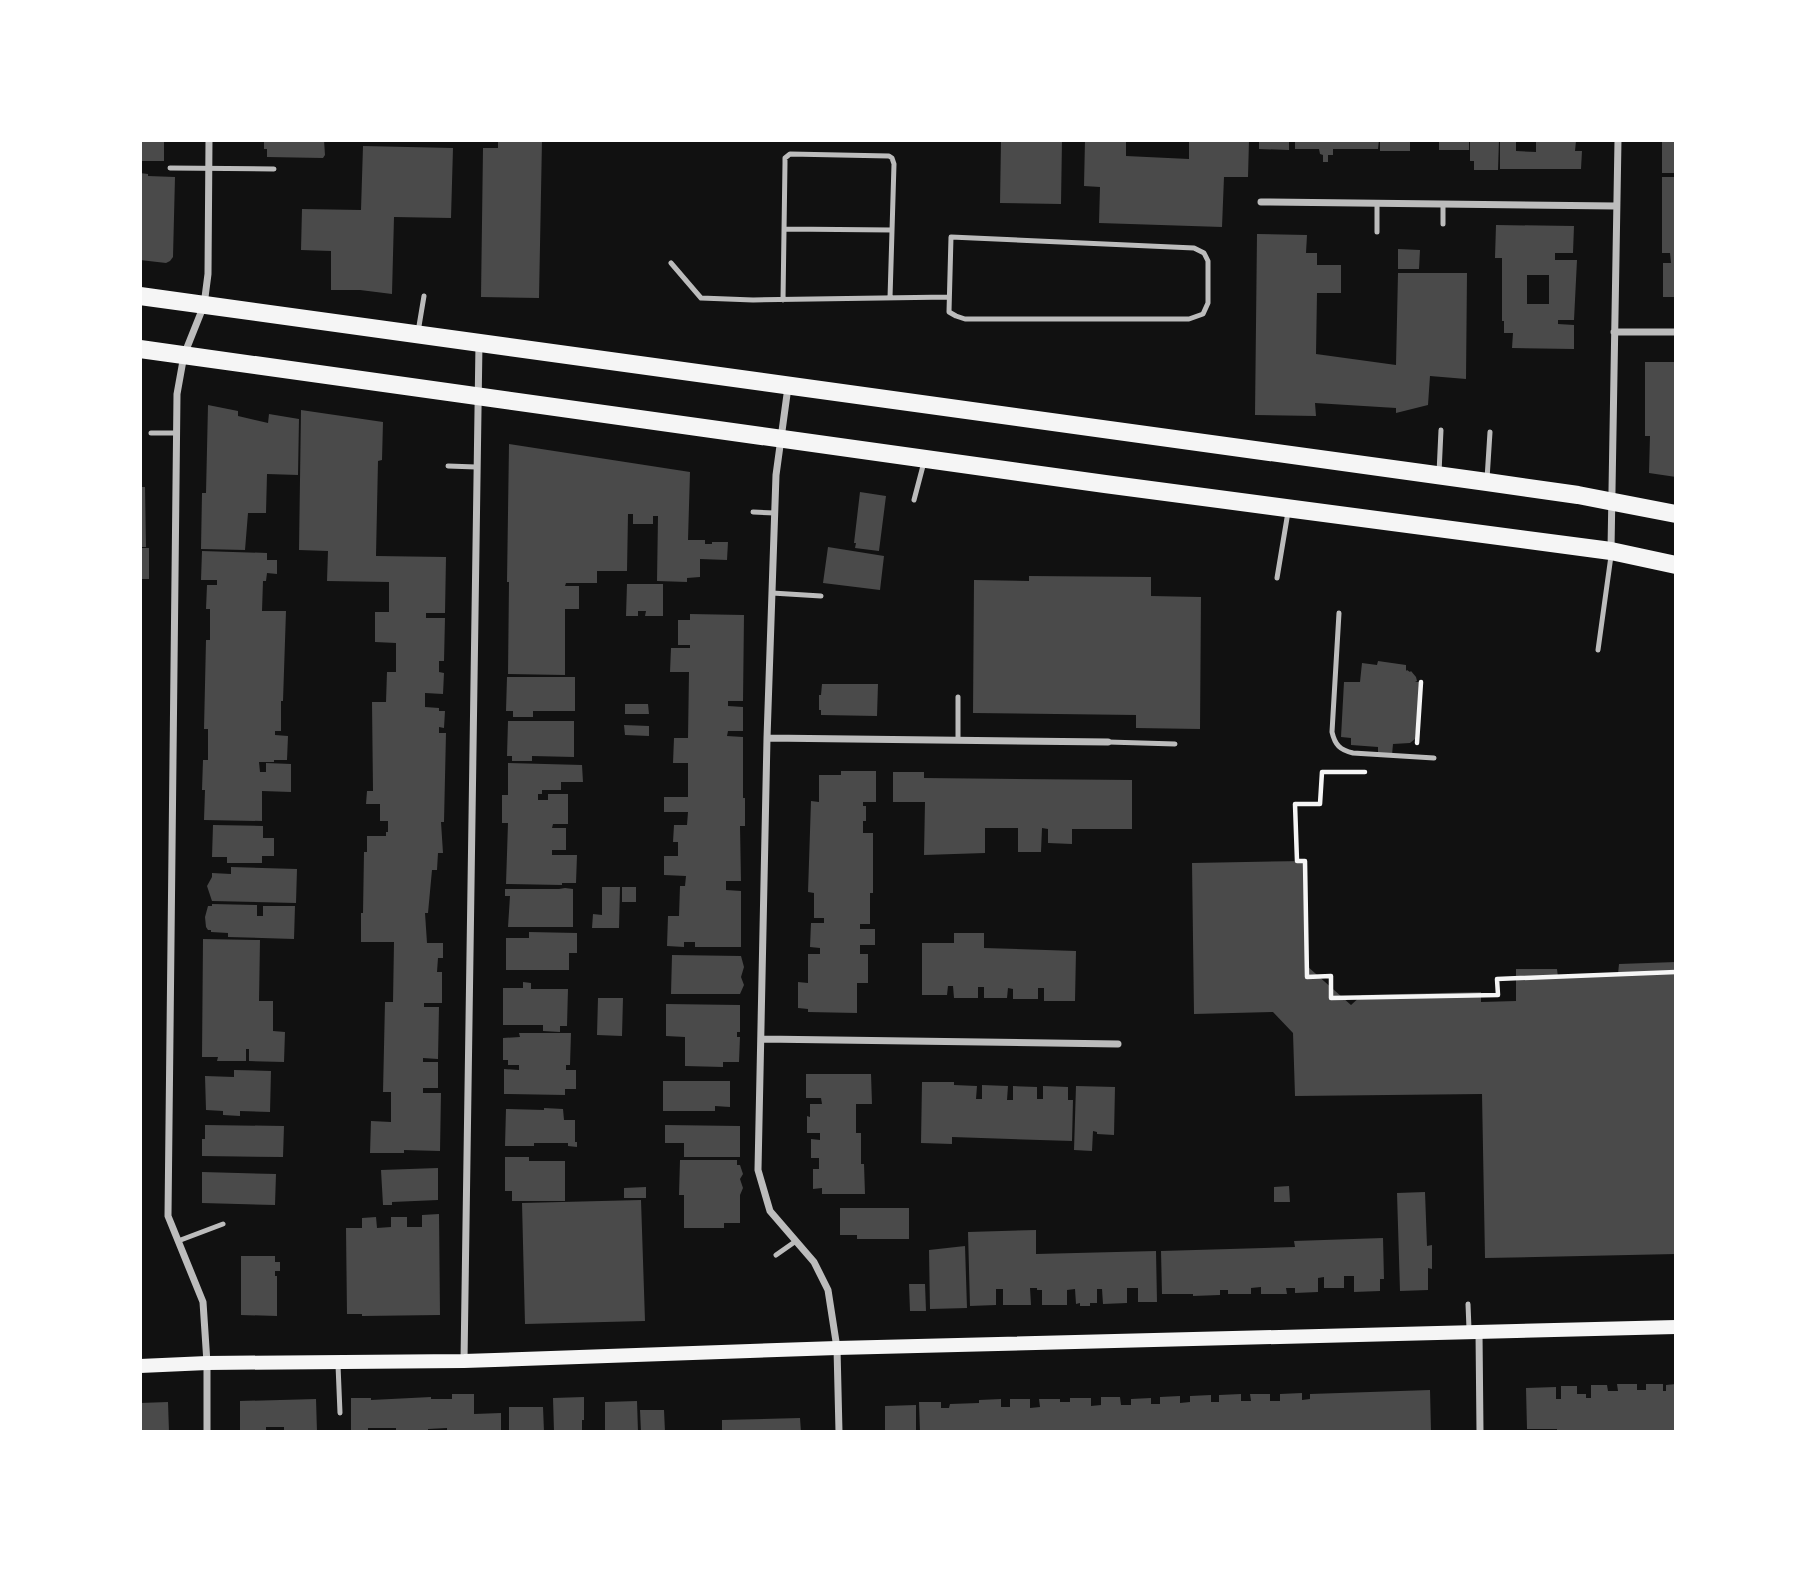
<svg xmlns="http://www.w3.org/2000/svg" width="1816" height="1572" viewBox="0 0 1816 1572" font-family="Overpass,sans-serif">
<rect width="100%" height="100%" fill="#111"/>
<path fill="#4a4a4a" fill-rule="evenodd" d="M140 140H164V161H140Z
M264 140H324L325 155 323 158 267 157V149H264Z
M498 140H542L539 298 481 297 483 148H498Z
M1001 140H1062L1061 204 1000 203Z
M1085 140H1126V156L1189 159V140H1249L1248 177H1224L1222 227 1099 223 1100 187 1084 186Z
M1259 140H1289V150L1259 149Z
M1295 140H1379L1378 149H1333V155H1328V162H1323V155L1320 154 1319 149H1295Z
M1380 140H1410V151H1380Z
M1439 140H1469V150H1439Z
M1470 140H1499L1498 170H1474V161H1470Z
M1500 140H1516V151L1536 152V140L1576 141 1575 151H1582L1581 169H1500Z
M1662 140H1676V173H1662Z
M363 146 453 148 451 218 394 217 392 294 360 290H331V251L301 250 302 209 361 210Z
M140 173 148 174V176L175 177 173 257 170 261 166 263 140 260Z
M1662 177H1676V297H1663V263H1671L1670 253H1662Z
M1496 225 1574 226 1573 253H1555V260H1577L1574 320H1558V324L1574 325V349L1512 348 1513 333H1504V321H1502V258H1495ZM1527 275H1549V304H1527Z
M1257 234 1307 235 1306 253H1317V265H1341V293H1317L1316 354 1396 365 1398 273H1467L1466 379 1430 376 1428 405 1396 413V408L1315 403 1316 416 1255 415Z
M1398 249 1420 250 1419 269H1398Z
M1645 362H1676V477L1649 473 1650 436H1645Z
M208 405 238 411V416L268 423 269 414 299 419 298 475 267 474 266 513H248L245 550 201 549 202 493H206Z
M301 410 383 422 382 460 378 461 376 556 446 557 445 613H426V618H445L444 661H439V672L444 673 443 694 425 693V707L439 708V711H445L444 728 439 727V733H446L444 822H441L443 853H438L437 870H432L428 913H425L427 943H443V958H438L437 972H442V1003H424V1007H439L438 1059 423 1058V1062H438V1088H423V1093H441L440 1151 404 1150V1153H370L371 1121 391 1122V1092H383L385 1002H393L394 942H361V913H363L364 852H367V836H386V832H388V821H380V804H366L367 791H373L372 702H386L387 672H396V643L375 642V612H389V582L327 581 328 551 299 550Z
M509 444 690 472 688 540H705V544H712V542H728L727 560 700 559V577L687 578V582L657 581 658 516H653V524H633V514H628L627 571H597V583H566L565 586H579V609H565V675L508 674 509 582H507Z
M140 487H145L146 547H140Z
M860 492 886 496 879 551 855 548 856 543H854Z
M828 547 884 556 880 590 823 583Z
M140 548H149V579H140Z
M202 551 267 553V560H277V574L267 573 266 581H263L262 611H286L283 701H281V731H275V735L288 736 287 760H274V762H259L260 772H266V763L291 764V792L262 791V821L204 820 205 790H202L203 760H208V729H204L206 640H210V609H206L207 585H217V580H201Z
M1029 576 1151 577V596L1201 597 1200 729 1136 728V715L973 713 974 580 1029 581Z
M627 584H663V616H645L646 611H638V616H626Z
M690 614 744 615 743 701H728V706L743 707V731H728L727 736 743 737V798H745V826H740L741 881H726V890L741 891V947H695V942H684V947L667 946 668 916H679L680 886H685L686 876 664 875V856H678V842H673L674 825H687L688 812H664V797H688V763H673L674 738H688L689 672H670L671 648H690V645H678V620H690Z
M1378 661 1406 665V671L1407 670 1410 672 1411 671 1416 677 1417 681 1415 682H1421L1418 731H1416L1415 739 1410 743 1393 744 1392 755H1378V747L1351 745V738L1341 737 1344 682H1360L1362 663 1377 665Z
M507 677H575V711H533V717H513V711H506Z
M822 684H878L877 716 821 715V710H819V695H821Z
M625 704H648L649 714H625Z
M508 721H574V757L532 756V761H512V756H507Z
M624 725 649 726V736L625 735Z
M508 763 582 765 583 782H561V790H542V794H538V800H548V794H568V824H553L552 828H566V850H552V855H577L576 883H562V885L506 884 508 823H502V795H508Z
M841 771H876V802H863V806H866V821H863V833H873V893H870V924H860V929H875V945H860V954H868V983H857V1013L808 1012V1009L798 1008V982L808 983V954H820V948L810 947 811 923H824V918H814V893L808 892 811 801 819 802V775H841Z
M893 772H924V778L1132 780V829H1072V844L1048 843V829L1042 828 1041 852H1018V828H985V853L924 855 925 802H893Z
M213 825 263 826V838H274V856H262V863H227V857H212Z
M1305 861 1307 966 1351 1005 1362 995 1481 992V1002L1516 1001V969H1557L1558 977 1618 974 1619 964 1676 962V1254L1485 1258 1482 1094 1295 1096 1293 1033 1273 1012 1194 1014 1192 863Z
M231 867 297 869 296 903 212 901 207 886 212 877V873L231 874Z
M602 887H620L619 928H592L593 914 602 915Z
M622 887H636V902H622Z
M565 888 573 889V927H508L510 896H505V889H559Z
M212 904 257 905V916H263V906H295L294 939 228 937V933L211 932V930H208L206 927 205 917 208 906H212Z
M529 932 577 933V953H569V970H506V938H529Z
M954 933H984V948L1076 951 1075 1001H1044V988H1038V999H1013V989L1008 988 1007 998H984V987H978V998H954L953 986H948L947 995H922V943H954Z
M203 939 260 940 259 1001H273V1031L285 1032 284 1062 249 1061V1049H246V1061H217L218 1057H202Z
M672 955 741 956 744 967 741 977 744 985 740 994H671Z
M523 982 531 983V989H568L567 1026H560V1032L543 1031V1025H503V988H523Z
M598 998H623L622 1036 597 1035Z
M666 1004 740 1005V1032H737V1037H740L739 1062H723V1067L685 1066V1037L666 1036Z
M519 1033H571L570 1065H566V1070H576V1089H565V1095L504 1094V1069L519 1070V1065H508V1060H503V1038L520 1037Z
M234 1070 271 1071 270 1112 240 1111V1116L223 1115V1111L206 1110 205 1076 234 1077Z
M806 1074H871L872 1104H856V1133H861V1164H864L865 1194H822V1188L813 1189V1169H819V1158H811V1139L820 1140V1133H807V1116L810 1117V1104H822L821 1098H806Z
M663 1081H730V1107L715 1106V1111H663Z
M922 1082H954V1085L977 1086 976 1099H982V1085L1008 1086 1007 1100H1013V1086L1037 1087V1099H1043V1086L1068 1087V1100H1073L1072 1141 952 1137V1144L921 1143Z
M1076 1086 1115 1087 1114 1135 1097 1134V1132L1093 1131 1092 1151 1074 1150Z
M544 1108 563 1109 564 1120H575V1142H577V1147L568 1146V1143H534V1146H505L506 1109 544 1110Z
M205 1125 284 1126 283 1157 202 1156V1139H205Z
M665 1125 740 1126V1157H684V1143H665Z
M505 1157H529V1161H565V1201H512V1191H505Z
M680 1160H737V1165H740L743 1174 740 1179 743 1188 740 1195V1223H724V1228H684V1195H679Z
M438 1168V1200L392 1202V1205H383L381 1170Z
M202 1172 276 1174 275 1205 202 1203Z
M1289 1186 1290 1202H1274V1187Z
M646 1187V1198H624V1188Z
M1425 1192 1427 1246 1432 1245V1269L1428 1268V1290L1400 1291 1397 1193Z
M641 1200 645 1321 525 1324 522 1203Z
M840 1208H909V1239H857V1235H840Z
M439 1214 440 1315 362 1316V1314H347L346 1228H362V1218L376 1217 377 1228 391 1227V1217H407V1227H422V1215Z
M1036 1230V1254L1156 1251 1157 1302H1138V1288H1127V1303L1103 1304 1102 1289H1097V1303H1090V1306H1080V1303L1076 1304 1075 1289 1067 1290V1305H1042V1290H1037V1288H1030L1031 1305H1003V1289H996V1305L970 1306 968 1232Z
M1383 1238 1384 1279H1380V1291L1354 1292V1276H1344V1288H1324V1277L1318 1278V1292L1295 1293V1288H1286L1287 1294H1261V1287L1251 1288V1294H1228V1290H1220V1295L1193 1296V1294H1162L1161 1251 1295 1247 1294 1241Z
M965 1246 967 1308 930 1309 929 1250Z
M241 1256H275V1262H280V1271H275V1276H277V1316L241 1315Z
M909 1284H925L926 1311H910Z
M1617 1384H1637V1390H1646V1384H1663V1391H1666V1385L1676 1384V1432H1557V1429H1527L1526 1388 1556 1387V1399H1561V1386H1577V1394H1586V1398H1591V1385H1607L1608 1391H1618Z
M1430 1390 1431 1431 1430 1432H920L919 1402H941V1408H949L950 1404 979 1403V1400L1001 1399V1407H1010V1399H1030V1408L1040 1407 1039 1399H1060V1402H1070V1398H1091V1406L1101 1405V1397H1120L1121 1405H1131V1399L1151 1398V1404H1160V1397L1180 1396V1403L1190 1402V1396L1211 1395V1402H1219V1395L1241 1394V1401H1251L1250 1394H1270V1401H1280V1394L1302 1393V1400L1310 1399V1394Z
M452 1394H474V1414L501 1413V1432H447V1428L428 1429V1432H396V1428H368V1432H351V1398H371V1400L431 1397V1399H452Z
M584 1397V1420H582V1432H554L553 1398Z
M316 1399 317 1432H284V1427H266V1432H240V1401Z
M637 1401 638 1432H605V1402Z
M168 1402 169 1432H142L141 1429H140V1403Z
M916 1405V1432H885V1406Z
M509 1407H543L544 1432H509Z
M640 1410H664L665 1432H641Z
M800 1418 801 1432H722V1420Z"/>
<g fill="none" stroke-linecap="round" stroke-linejoin="round">
<path stroke="#f5f5f5" stroke-width="4.5" d="M1417 743 1421 682
M1365 772H1322L1320 804H1295L1297 861H1305L1307 977 1331 976V998L1498 995 1497 979 1676 972"/>
<path stroke="#bcbcbc" stroke-width="5" d="M170 168 274 169
M1443 204V224
M784 229 892 230
M1377 232V203
M951 237 1194 248 1204 253 1208 261V303L1203 314 1189 319H965L956 316 949 312Z
M671 263 701 298 753 300 949 297
M783 300 785 163V158L790 154 889 156 892 158 894 164 890 298
M418 332 424 296
M151 433H176
M448 466 476 467
M1439 473 1441 430
M1487 479 1490 432
M914 500 924 462
M753 512 775 513
M1277 578 1288 512
M772 593 821 596
M1339 613 1332 732C1335 745 1340 750 1353 753L1434 758
M1598 650 1611 556
M958 740V697
M1108 742 1175 744
M178 1241 223 1224
M776 1255 796 1241
M1468 1304 1469 1329
M338 1365 340 1413"/>
<path stroke="#bcbcbc" stroke-width="7" d="M1261 202 1616 206
M1614 332H1676
M788 387 776 475 767 738 758 1170 770 1211 814 1262 828 1290 837 1348 839 1432
M1611 549 1618 140
M767 738 1108 742
M761 1039 1118 1044
M1479 1332 1480 1432
M464 1361 479 343
M207 1432V1363L203 1302 168 1216 177 394 184 355 204 305 208 274 209 140"/>
<path stroke="#f5f5f5" stroke-width="14" d="M140 1366 207 1363 464 1361 837 1348 1676 1327"/>
<path stroke="#f5f5f5" stroke-width="18" d="M140 296 1487 482 1578 495 1676 514
M140 349 1105 484 1611 551 1676 565"/>
</g>
<rect width="1816" height="1572" fill="none" stroke="#ffffff" stroke-width="284"/>
</svg>
